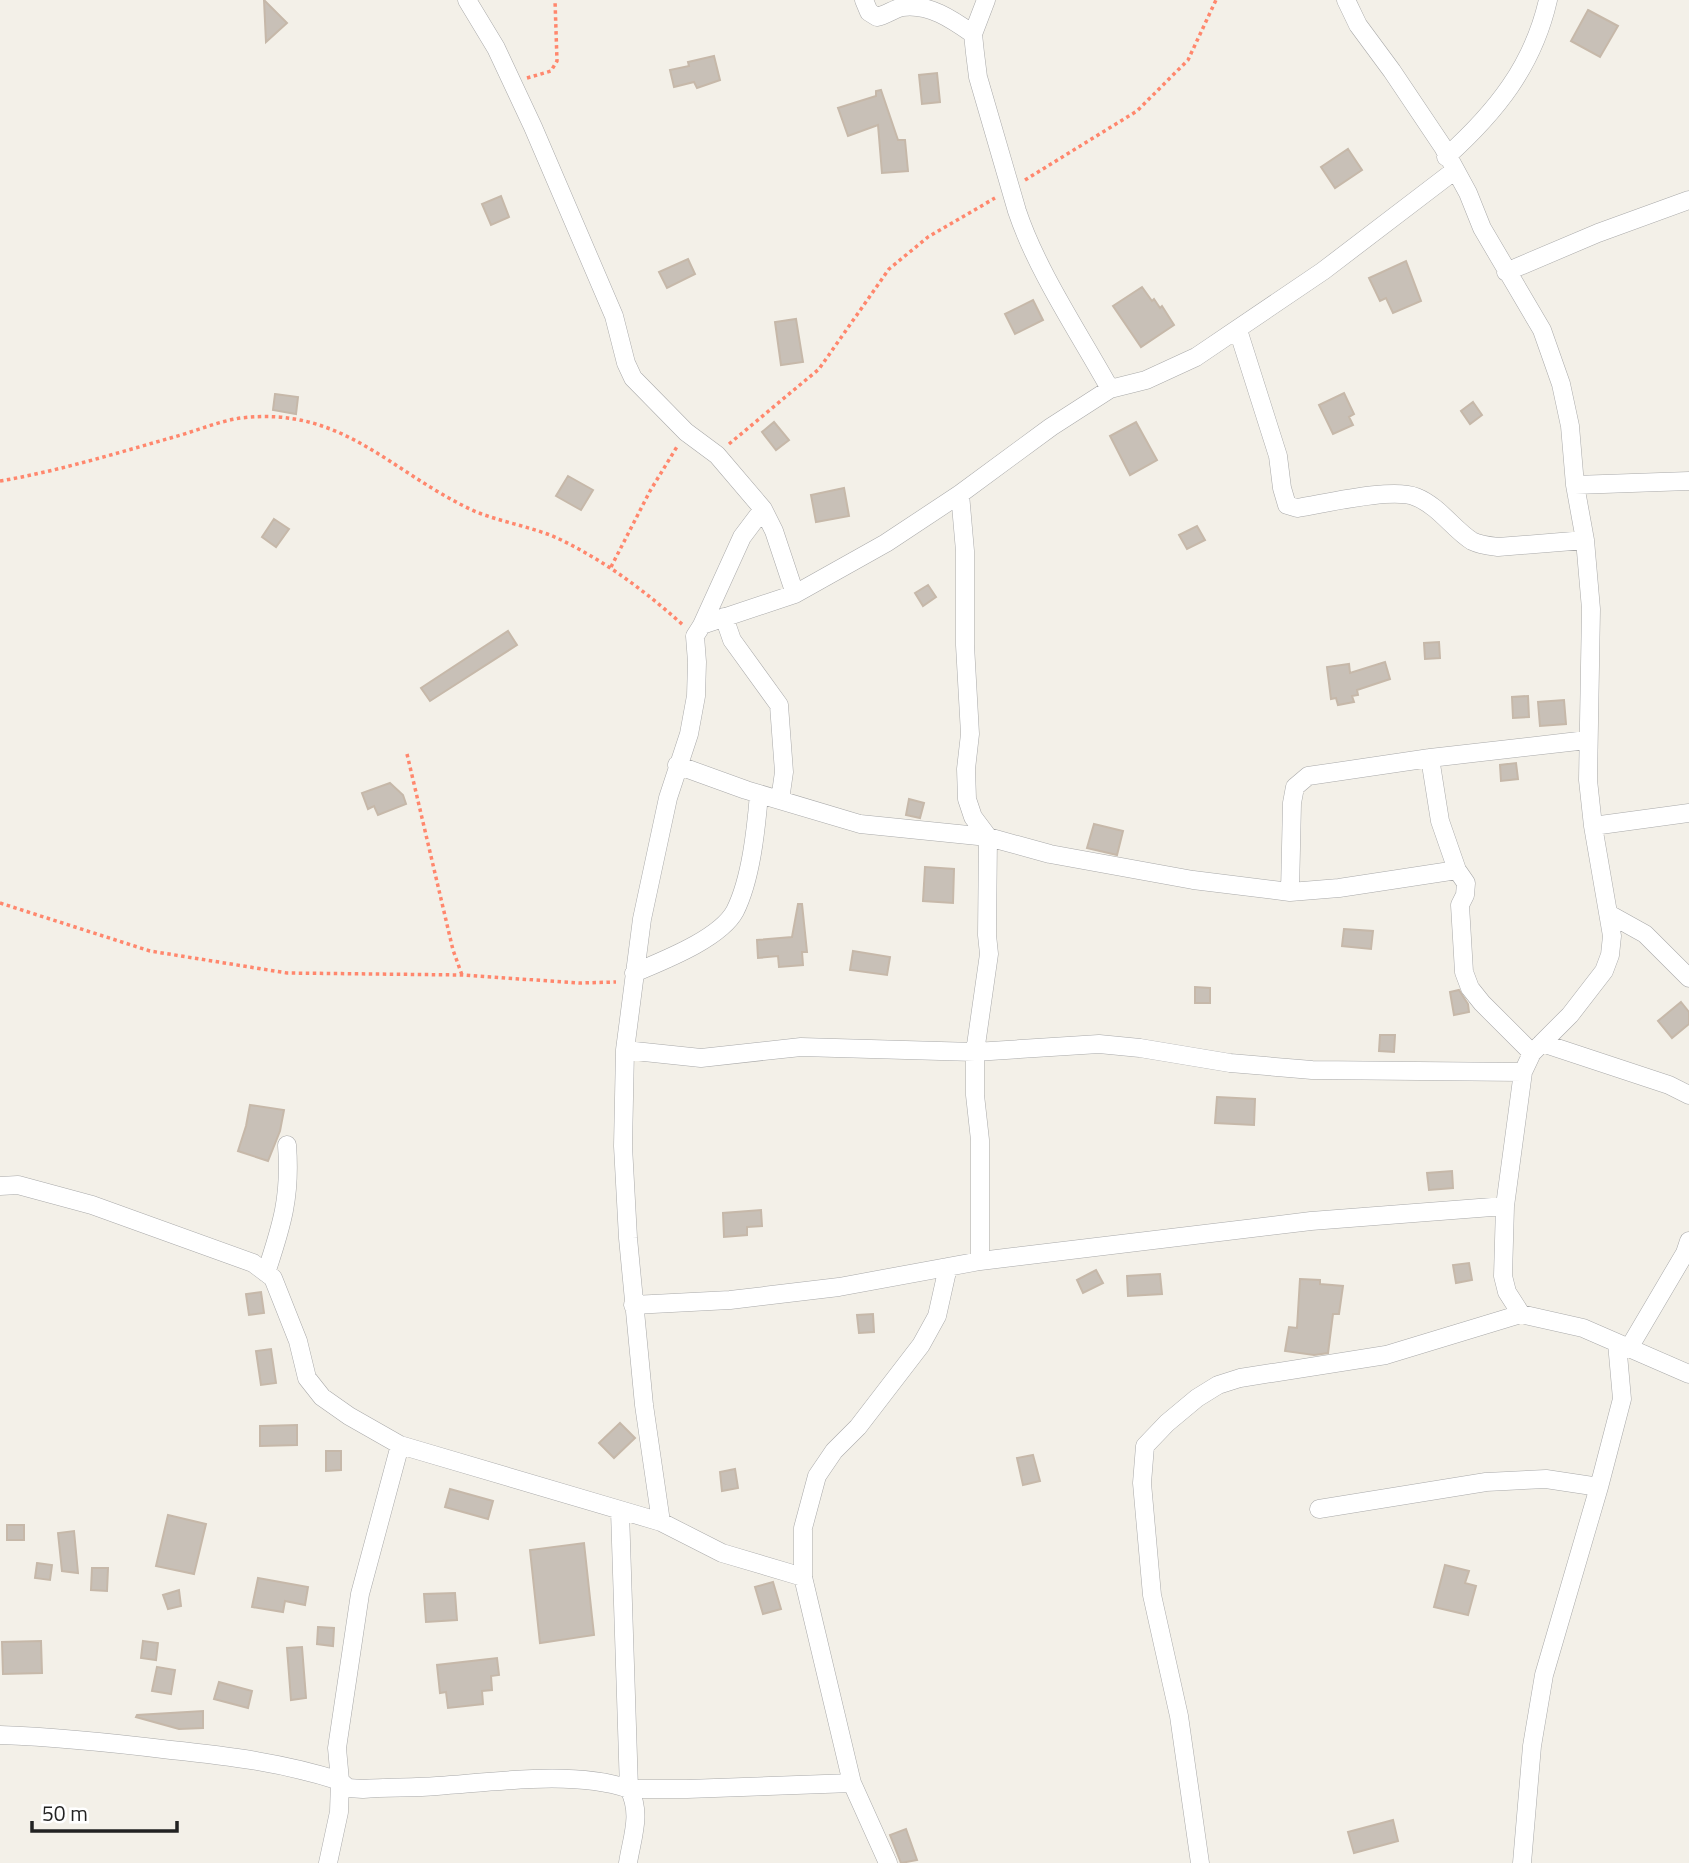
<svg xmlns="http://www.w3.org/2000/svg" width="1689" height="1863" viewBox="0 0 1689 1863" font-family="'Titillium Web',sans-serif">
<rect width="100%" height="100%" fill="#f3f0e8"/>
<path fill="#c8c0b7" stroke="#c6b8a9" stroke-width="2" d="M264 0 287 23 266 42Z
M1588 10 1618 26 1600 57 1571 41Z
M714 56 720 80 697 88 694 82 674 87 670 70 689 66 688 62Z
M937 73 940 102 922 104 919 75Z
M881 90 898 140H905L908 171 882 173 878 125 848 136 838 108 876 96V91Z
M1348 149 1362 170 1335 188 1321 167Z
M501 196 509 217 491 225 482 204Z
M688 259 695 274 667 288 659 272Z
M1406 261 1421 301 1393 313 1386 298 1380 301 1369 278Z
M1142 287 1152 301 1154 299 1160 308 1162 306 1174 325 1141 347 1113 306Z
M1033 300 1043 320 1015 334 1005 314Z
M796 319 803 362 781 365 775 322Z
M1344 393 1354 414 1349 417 1353 425 1333 434 1319 405Z
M275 394 298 397 296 414 273 410Z
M1473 402 1482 415 1470 424 1461 411Z
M774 422 789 440 776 450 762 432Z
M1136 422 1157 460 1130 475 1110 436Z
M568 476 593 490 581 510 556 496Z
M844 488 849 516 816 522 811 495Z
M274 519 289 529 276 547 262 537Z
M1197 526 1205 540 1187 549 1179 535Z
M928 585 936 597 923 606 915 593Z
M508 631 517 645 430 701 421 688Z
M1439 642 1440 658 1425 659 1424 643Z
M1385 662 1390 679 1357 690 1358 695 1352 696 1354 702 1338 705 1336 698 1331 699 1327 667 1349 664 1350 673Z
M1528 696 1529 717 1513 718 1512 697Z
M1564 700 1566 724 1540 726 1538 702Z
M1516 763 1518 779 1501 781 1500 765Z
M390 783 403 795 406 804 378 815 374 806 368 809 362 793Z
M909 799 924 803 920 818 906 815Z
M1094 824 1123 831 1117 855 1087 848Z
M925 867 954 869 953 903 923 901Z
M798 904H802L807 952H802L803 965 779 967 778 956 758 958 757 940 792 937Z
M1344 929 1373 931 1371 949 1342 946Z
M853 951 890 957 887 975 850 970Z
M1195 987 1210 988V1003H1195Z
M1459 990 1468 1004 1469 1012 1454 1015 1450 992Z
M1681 1002 1689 1012V1024L1672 1038 1658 1021Z
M1380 1035H1395L1394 1052 1379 1051Z
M1217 1097 1255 1099 1254 1125 1215 1123Z
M250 1105 284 1110 280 1131 268 1161 238 1151 246 1126Z
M1452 1171 1453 1188 1429 1190 1427 1173Z
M761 1210 762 1226 747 1227V1235L724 1237 723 1213Z
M1469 1263 1472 1280 1456 1283 1453 1265Z
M1096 1270 1103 1283 1083 1293 1077 1280Z
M1160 1274 1162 1294 1128 1296 1127 1276Z
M1300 1279 1320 1280V1284L1343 1286 1339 1314H1333L1328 1353 1314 1355 1285 1351 1289 1327 1297 1328Z
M261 1292 264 1313 249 1315 246 1294Z
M873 1314 874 1332 859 1333 857 1315Z
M271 1349 276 1383 261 1385 256 1351Z
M620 1423 635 1438 614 1458 599 1443Z
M297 1425V1445L260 1446V1426Z
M326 1451H341V1470L326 1471Z
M1033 1455 1040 1481 1023 1485 1017 1458Z
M735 1469 738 1488 722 1491 720 1472Z
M450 1489 493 1501 488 1519 445 1507Z
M168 1515 206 1524 194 1574 156 1566Z
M7 1525H24V1540H7Z
M74 1531 78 1573 62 1571 58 1533Z
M584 1543 594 1635 540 1643 530 1550Z
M37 1563 52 1565 50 1580 35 1578Z
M1445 1565 1469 1571 1465 1583 1476 1586 1468 1615 1434 1607Z
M92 1568H108L107 1591 91 1590Z
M258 1578 308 1587 305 1605 285 1601 283 1612 252 1607Z
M773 1582 781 1609 763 1614 755 1587Z
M179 1590 181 1606 168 1609 163 1595Z
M455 1593 457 1620 426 1622 424 1594Z
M318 1627 334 1628 333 1646 317 1644Z
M41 1641 42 1673 3 1674 2 1642Z
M143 1641 158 1643 156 1660 141 1658Z
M302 1647 306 1698 291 1700 287 1648Z
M497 1658 499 1675 491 1676 492 1690 482 1691 483 1704 448 1708 446 1692 440 1693 437 1665Z
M157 1667 175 1670 171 1694 152 1691Z
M219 1682 252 1691 248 1708 214 1699Z
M203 1711V1728L179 1729 136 1717 137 1715Z
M1393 1820 1398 1841 1354 1853 1348 1832Z
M906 1829 917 1860 901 1863 890 1835Z"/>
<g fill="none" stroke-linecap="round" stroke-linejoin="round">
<defs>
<path id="street" d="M467 0 496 48 533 127 614 316 626 363 633 378 686 432 717 455 763 509 774 531 795 594
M864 0 869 12 877 17C886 15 894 9 902 7 929 3 953 20 973 34
M986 0 973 34 975 53 978 77 1017 211C1037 271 1079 333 1110 389
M1346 0 1358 25 1392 71 1443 147 1468 193 1482 228 1542 330 1561 384 1570 426 1575 485 1585 540 1591 609 1588 780 1593 826 1612 936 1610 955 1604 971 1570 1015 1532 1053 1523 1072 1505 1206 1503 1276 1507 1292 1521 1314 1583 1328 1689 1374
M1446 157C1496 112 1533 66 1548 0
M1506 272 1598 233 1689 200
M1238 330 1278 456 1282 488 1287 505 1297 508C1324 504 1392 487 1416 497 1439 506 1454 530 1472 541 1480 545 1490 546 1498 547L1585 540
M1575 485 1689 481
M960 494 965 551V645L970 734 966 769 967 799 973 817 988 837 1050 854 1193 880 1290 892 1339 888 1457 870
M724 617 732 640 779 705 784 772 780 800
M702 625 742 537 763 509
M1430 758 1440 821 1457 870 1466 883 1465 895 1460 905 1464 972 1470 988 1482 1003 1532 1053
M677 765 746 790 860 824 988 837 987 935 989 954 975 1052V1095L980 1140V1261
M1593 826 1689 813
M1290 892 1292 803 1295 787 1308 776 1430 758 1587 740
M1609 914 1645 934 1689 978
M634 973C662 961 720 939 735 911 751 879 756 830 759 794
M1542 1043 1669 1085 1689 1095
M625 1050 701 1058 801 1047 975 1052 1099 1044 1140 1048 1230 1063 1312 1070 1523 1072
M0 1186 18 1185 92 1205 253 1263 273 1278 298 1341 307 1378 322 1397 349 1416 400 1445 661 1522 722 1553 803 1577
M266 1273C282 1225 291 1196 287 1145
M633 1305 730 1300 839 1287 980 1261 1311 1221 1505 1206
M1629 1348 1685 1253 1689 1241
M400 1445 360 1594 337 1748 340 1781 348 1788 363 1789C388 1787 413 1788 437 1786 495 1782 575 1770 629 1789 642 1814 632 1837 628 1863
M1319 1509 1486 1482 1546 1479 1599 1487
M620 1511 629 1789H687L852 1783
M661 1522 644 1405 628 1238 623 1146 625 1050 642 919 668 798 689 734 696 696 697 662 695 636 702 625 795 594 886 543 960 494 1051 427 1110 389 1146 380 1196 357 1323 271 1454 171
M0 1735C57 1737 114 1743 171 1750 229 1756 285 1763 340 1781L339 1812 328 1863
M888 1863 852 1783 803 1577V1528L817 1476 834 1451 858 1427 921 1345 937 1316 948 1267
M1200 1863 1179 1716 1152 1595 1142 1483 1145 1446 1167 1423 1197 1398 1218 1385 1240 1378 1386 1355 1521 1314
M1522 1863 1532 1746 1544 1675 1599 1487 1622 1399 1617 1343"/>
</defs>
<use href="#street" stroke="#a9a9a9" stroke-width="19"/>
<path stroke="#ff876d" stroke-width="3.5" stroke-dasharray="3.5 3.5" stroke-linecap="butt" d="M527 78 551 71 557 61 555 0
M1025 180 1137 111 1188 60 1216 0
M729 444 819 369 889 269 928 237 995 198
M0 481C59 471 117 453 174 437 196 431 219 421 241 418 342 406 389 471 472 510 499 522 530 526 557 538 604 560 645 591 683 625
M611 567 650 491 678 445
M407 754 453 950 462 975
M0 903 150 951 287 973 462 975 579 983 616 982"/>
<use href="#street" stroke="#fff" stroke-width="18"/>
</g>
<path d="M32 1821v10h145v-10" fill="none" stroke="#222222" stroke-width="3.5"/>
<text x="42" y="1821" font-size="21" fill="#222222" stroke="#ffffff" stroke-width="5" paint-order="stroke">50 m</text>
</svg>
